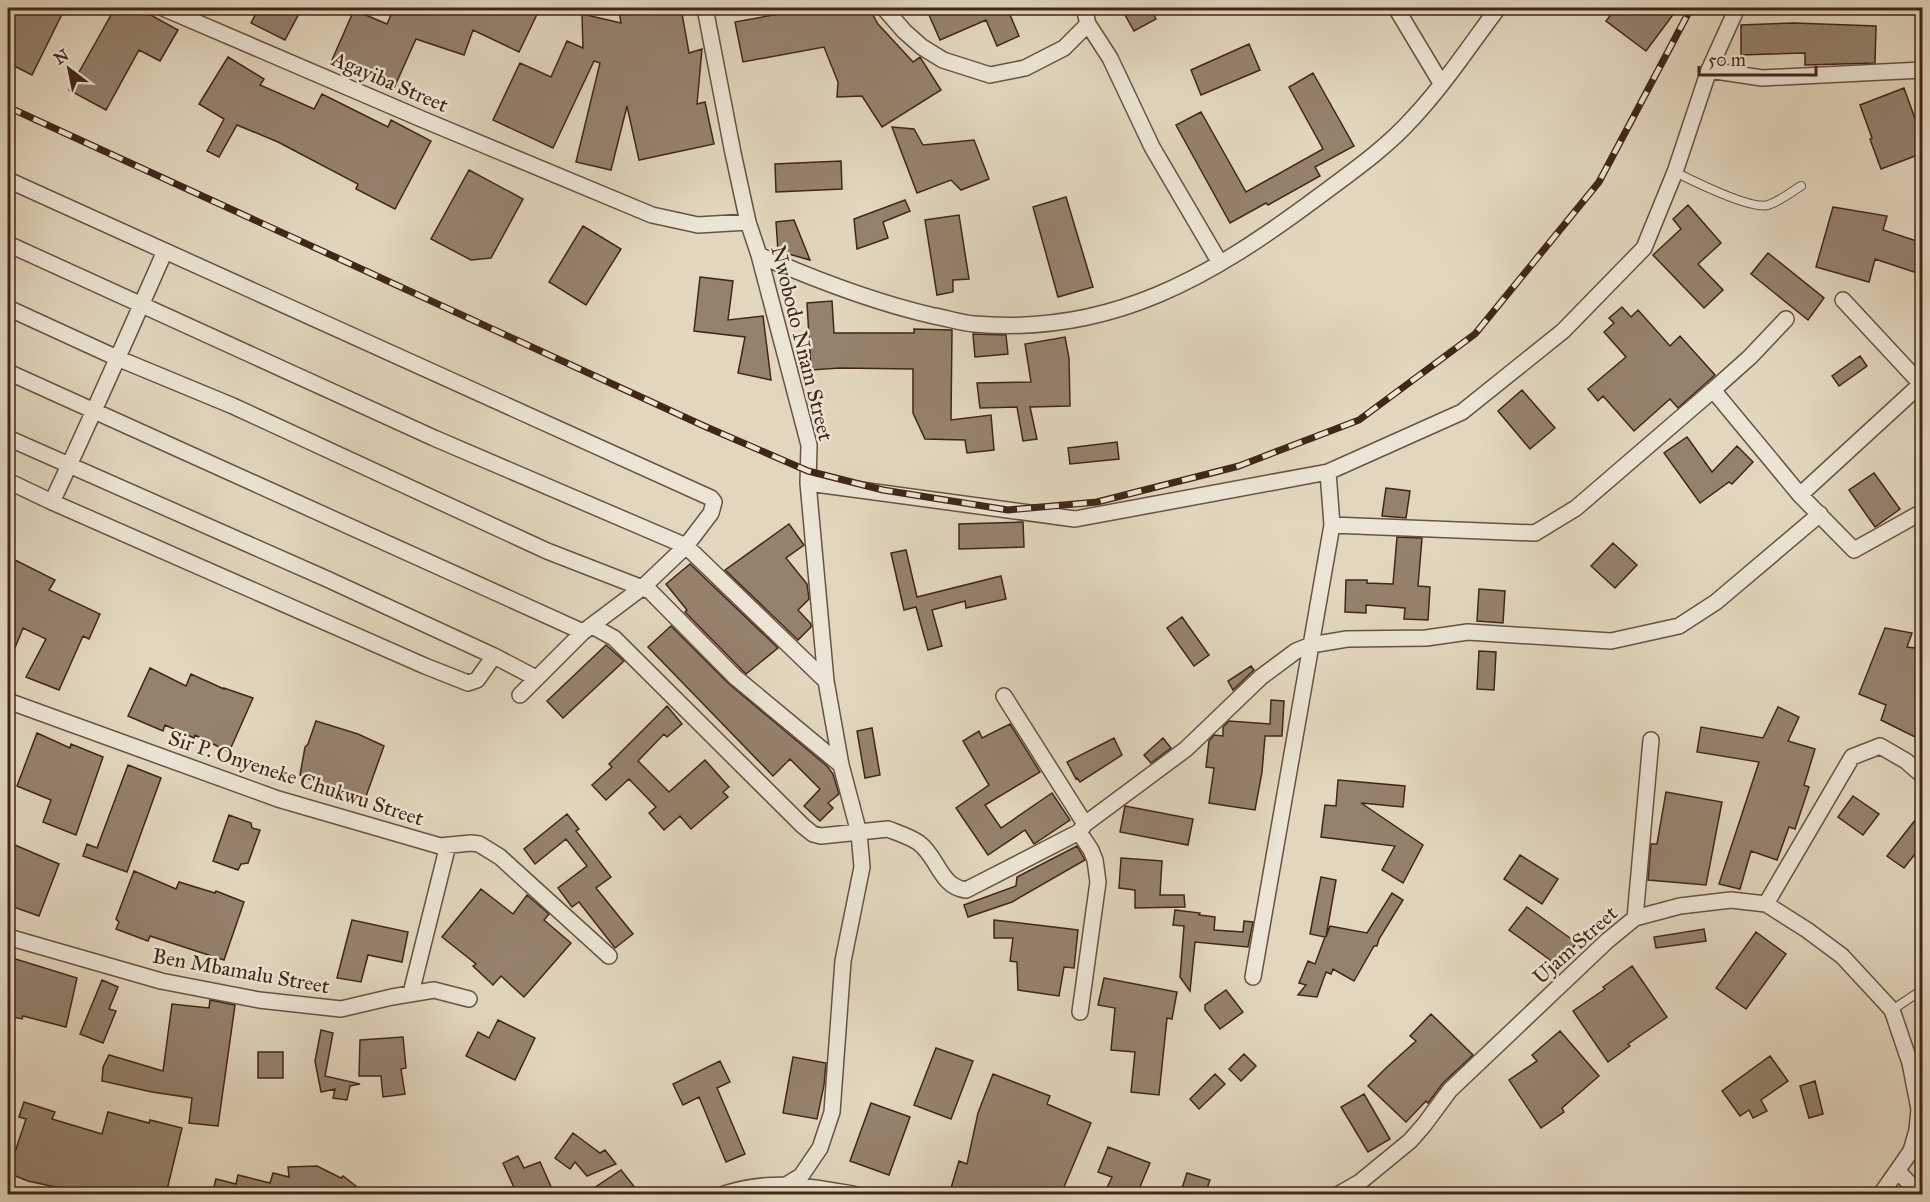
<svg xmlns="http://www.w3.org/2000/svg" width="1930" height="1202" viewBox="0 0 1930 1202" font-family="'IM FELL Great Primer',serif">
<rect width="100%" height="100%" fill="#e2d7be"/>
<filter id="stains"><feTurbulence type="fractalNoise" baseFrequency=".00333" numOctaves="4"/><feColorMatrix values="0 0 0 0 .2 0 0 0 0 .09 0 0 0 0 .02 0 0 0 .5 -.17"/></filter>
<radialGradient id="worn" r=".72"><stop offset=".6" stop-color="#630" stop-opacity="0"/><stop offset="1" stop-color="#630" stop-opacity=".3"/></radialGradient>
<path fill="#95826e" stroke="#412618" stroke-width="1.5" d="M8 8H65L32 75 8 63Z
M115 8H138L178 30 160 61 139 50 106 110 69 90Z
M259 8H302L285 40 251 23Z
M394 8H540L519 52 473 30 464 55 416 39 394 88 332 60 354 10 387 24Z
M638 8H681L689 53 702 49 697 104 705 102 714 144 639 160 627 106 611 170 576 162 600 63 594 61 553 148 493 120 520 63 551 77 567 41 583 48 582 14 621 23 619 11Z
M812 8H869L878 24 913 62 920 57 941 90 882 127 862 96 837 97 838 82 824 47 743 62 735 22Z
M926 8H1015L1008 10 1019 36 997 46 986 20 940 40Z
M1121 8H1150L1156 19 1134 31Z
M1616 8H1678L1646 51 1606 21Z
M1794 23 1876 26 1875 63 1805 65V53L1741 55V25Z
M1249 44 1260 70 1201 95 1191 70Z
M228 57 264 79 260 85 314 109 322 94 388 127 391 120 431 141 395 209 356 189 358 184 278 142 237 125 219 157 207 151 224 119 199 104Z
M1313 73 1354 146 1315 167 1320 176 1268 205 1266 203 1230 223 1176 125 1201 112 1246 192 1323 149 1289 87Z
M1904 88 1923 141V153L1881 169 1870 139 1872 138 1860 105Z
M892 127 914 129 923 145 974 140 989 179 961 190 951 180 917 193Z
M841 161 842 189 776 192 775 164Z
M469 170 523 199 491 258 471 260 431 239Z
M1066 197 1093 287 1058 297 1033 207Z
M905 200 910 211 883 222 888 238 857 249 854 219Z
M1688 205 1721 243 1698 264 1723 290 1704 308 1653 255 1681 229 1673 219Z
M1833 207 1887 216 1883 230 1923 243V275L1875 259 1869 282 1816 267Z
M959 215 969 279 953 280V292L937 295 925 220Z
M794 220 810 260 778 251 776 222Z
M583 226 621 249 586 305 549 282Z
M1768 253 1824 298 1808 320 1751 274Z
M700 277 733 281 728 320 763 316 771 380 738 373 745 337 694 331Z
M832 301 834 333H914V329L952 330 951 420 991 415 994 450 967 453 965 440 925 439 913 413V369L840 368 811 370 807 303Z
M1622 307 1631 317 1638 310 1670 346 1680 336 1715 375 1678 408 1670 399 1634 431 1603 396 1598 401 1588 389 1626 357 1604 332 1614 323 1609 318Z
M973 334 1006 335 1008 354 975 357Z
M1065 337 1069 358 1070 406 1030 407 1037 439 1023 441 1017 407 980 408 977 383 1031 382 1025 344Z
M1860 356 1867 366 1839 386 1832 376Z
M1522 390 1555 428 1530 449 1498 411Z
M1687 437 1712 472 1737 446 1753 462 1732 484 1729 482 1700 503 1664 453Z
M1117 442 1119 459 1070 464 1068 448Z
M1874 473 1900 509 1875 527 1849 490Z
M1386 488 1410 491 1406 518 1382 516Z
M1023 522 1024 547 959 549V524Z
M789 524 804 545 786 558 807 584 809 599 798 610 811 624V627L798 640 725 570Z
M1397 537 1422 538 1418 586 1430 587 1428 620 1404 619 1405 608 1366 605V613L1345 612 1346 580H1367V583L1393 584Z
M1613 543 1637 565 1615 588 1591 566Z
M906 550 917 597 1001 576 1006 599 966 608 965 601 932 610 942 646 928 650 916 607 904 610 891 553Z
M13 559 55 580 49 590 100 614 89 639 83 636 59 690 26 677 46 639 23 628 8 665V570Z
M690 564 778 648 746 674 685 612 687 610 666 584Z
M1479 589 1505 591 1503 623 1477 621Z
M1182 617 1209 655 1194 666 1167 628Z
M671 626 729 684 827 766 833 774 839 794 828 803 833 808 820 821 804 806 820 789 790 759 773 776 648 647Z
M1885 628 1912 633 1907 647 1923 649V730L1919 739 1881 720 1886 705 1859 694Z
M606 645 624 661 563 718 547 701Z
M1479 651 1496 652 1494 690 1477 689Z
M1251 666 1254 670 1233 690 1228 681Z
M150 668 186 686 191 674 224 689V688L253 698 229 752 195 735 194 738 165 725 163 731 128 716Z
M1271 700 1284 701 1282 736H1265L1262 772 1255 810 1209 803 1214 768 1206 767 1209 741 1214 735 1223 736V727L1229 721 1270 724Z
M667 706 682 724 667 737 664 734 638 761 669 792 705 760 729 787 723 792 728 797 691 829 680 816 664 830 649 813 656 807 629 779 606 800 592 785 612 767 609 764Z
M1778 707 1799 717 1788 741 1815 749 1804 785 1809 787 1795 829 1789 827 1777 860 1751 851 1740 889 1719 884 1759 762 1697 752 1701 727 1763 738Z
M316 721 358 734 384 746 365 799 326 786 300 775 305 747 308 744Z
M1010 724 1040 772 985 805 1001 828 1052 793 1070 820 1034 844 1025 830 988 855 956 808 989 785 963 741 979 731 982 738Z
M872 728 880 775 865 778 857 731Z
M37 733 70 748 71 744 103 757 76 835 43 822 51 800 17 786Z
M1114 738 1122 755 1080 782 1077 778 1076 779 1067 762Z
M1163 738 1171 748 1151 763 1144 755Z
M128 765 161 778 127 872 83 856 87 844 97 848Z
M1338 780 1405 786 1403 807 1361 803 1423 845 1403 883 1382 870 1395 846 1321 837 1325 805 1336 806Z
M1666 792 1722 802 1706 885 1648 880 1651 844H1657Z
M1853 796 1879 814 1863 835 1838 817Z
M1125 806 1193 819 1188 845 1120 832Z
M1923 810V844L1904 868 1887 856Z
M567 814 579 829 576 831 611 877 596 888 633 934 615 948 579 902 572 907 558 888 587 866 566 839 535 864 524 849Z
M229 815 251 823 252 828 260 830 248 863 241 864 238 870 213 861Z
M8 842 59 864 39 916 8 905Z
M1077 846 1085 860 1012 902 968 917 964 905 1016 886 1017 877Z
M1520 855 1558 879 1542 904 1504 879Z
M1121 858 1162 861 1160 895H1184L1185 907 1135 908V890L1119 888Z
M134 871 176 889 179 882 215 893 216 891 244 902 224 960 150 936 148 941 116 929 119 922 116 919Z
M1321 877 1336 880 1326 937 1330 926 1367 933 1392 893 1403 900 1379 939 1377 946H1374L1354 981 1333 969 1331 974 1326 972 1317 997 1298 995 1306 985 1299 983 1308 961 1315 964 1325 937 1310 934Z
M481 889 513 914 527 895 549 914 544 920 571 943 524 997 501 976 493 985 473 966 476 964 442 937Z
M1527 907 1577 943 1557 965 1509 930Z
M1175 910 1200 913 1199 915 1215 917 1214 930 1243 932 1244 921 1253 922 1248 947 1195 942 1190 991 1180 977 1184 926 1173 925Z
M352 920 408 932 402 962 368 955 361 982 337 978Z
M994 920 1078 930 1074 968 1064 967 1059 996 1018 990 1017 962 1010 961 1013 938H994Z
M1704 929 1706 941 1656 948 1654 937Z
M1756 932 1786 954 1746 1009 1716 988Z
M9 957 77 978 66 1027 23 1016 22 1019 8 1016V964Z
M1632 966 1667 1017 1628 1044 1630 1046 1608 1062 1573 1011 1605 989 1603 987Z
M1104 978 1177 992 1172 1019 1167 1018 1159 1095 1131 1092 1135 1052 1111 1050 1115 1008 1098 1005Z
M102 980 118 987 109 1009 116 1011 103 1043 80 1034Z
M1226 990 1243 1012 1220 1029 1205 1010V1005Z
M210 1000 235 1005 218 1126 189 1123 192 1098 152 1092 102 1081 103 1067 109 1055 163 1071 172 1004 209 1008Z
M1431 1014 1473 1055 1443 1083 1428 1103 1426 1101 1406 1122 1368 1086 1386 1068 1416 1041 1410 1036Z
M498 1020 535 1038 515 1080 466 1056 478 1032 489 1038Z
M321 1030 333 1033 325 1076 360 1084 350 1086 347 1100 333 1098 335 1089 321 1092 315 1061Z
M1560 1031 1599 1076 1562 1108 1564 1112 1541 1128 1509 1080 1537 1061 1532 1055Z
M403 1037 406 1068 401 1069 405 1094 383 1097 381 1076H359L360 1040Z
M936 1048 973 1061 951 1119 914 1105Z
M258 1052H283V1078H258Z
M1244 1054 1256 1066 1241 1081 1229 1069Z
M1770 1056 1788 1081 1761 1100 1767 1111 1753 1118 1749 1110 1740 1116 1722 1091Z
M793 1057 826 1063 824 1085 817 1119 783 1113Z
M720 1061 730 1082 717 1088 745 1154 726 1162 699 1097 683 1105 673 1084Z
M993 1074 1050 1096 1047 1104 1091 1123 1061 1194H971L951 1188 959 1161 967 1164 978 1113Z
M1215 1074 1225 1084 1199 1109 1190 1099Z
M1815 1081 1823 1114 1809 1118 1800 1086Z
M1364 1094 1390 1139 1368 1152 1341 1107Z
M24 1102 55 1112 52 1119 102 1134 108 1112 149 1123 150 1120 182 1128 166 1194H87L28 1181 8 1173 26 1119 19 1117Z
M871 1103 910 1117 889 1175 850 1161Z
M573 1133 600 1153 605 1150 616 1164 587 1176 575 1162 570 1169 555 1158Z
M1108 1147 1150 1163 1137 1194H1104L1112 1177 1098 1172Z
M518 1156 524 1168 540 1162 553 1191 546 1194H517L503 1163Z
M317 1166 341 1178 343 1176 366 1194H212L216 1179 236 1184 238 1175 270 1183 273 1173 289 1177 288 1167Z
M621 1170 640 1194H585Z
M1187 1173 1210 1180 1205 1194H1180Z"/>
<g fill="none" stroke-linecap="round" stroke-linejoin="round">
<defs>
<path id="service" d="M1675 172C1693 181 1751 210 1768 205 1780 201 1791 192 1801 186
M1892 1010 1922 990"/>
<path id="minor" d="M163 8 424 120 652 215 698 225 748 222
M705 8 733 153 748 222 759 255 809 445 808 483 826 681 841 765 859 833 862 867 843 961 832 1112 820 1148 801 1176 788 1184
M884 8 904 31 922 47 943 60 990 75 1025 68 1064 48 1088 24
M1084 8 1088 24 1110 58 1152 147 1220 263
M1396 8 1441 83
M1709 70 1762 78 1922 70
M8 180 711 498 714 502 711 513 686 546 643 587 583 632 520 695
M8 244 434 438 686 546 826 681
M759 255C816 280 873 302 934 316 947 318 961 323 974 324 1112 336 1212 276 1318 197 1350 173 1385 149 1412 119 1444 85 1470 45 1498 8
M8 308 117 358 233 406 547 551 650 591 735 677 841 765
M1786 319 1750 357 1713 390 1800 495 1854 550 1922 512
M8 372 583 632
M8 438 327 579 494 656 536 678
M8 481 52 502 425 666 468 683 477 680 494 656
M808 483 1075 519 1328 472 1462 412 1563 331 1644 248 1675 172 1709 70 1737 8
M1800 495 1921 384 1843 300
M52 502C91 419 128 335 165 251
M1332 525 1535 533 1576 508 1713 390
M592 626 614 638 803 826 813 834 821 836 888 829C898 833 911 837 919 843 938 857 940 887 966 890L1079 832 1085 824 1186 749 1261 677 1296 651 1311 645 1347 639 1426 638 1468 632 1611 641 1679 626 1716 602 1820 514
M1004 696 1085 824
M8 701 278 799 440 846 471 843 479 844 500 857 609 956
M1079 832 1091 850 1095 860 1098 882 1080 1012
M1766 904 1852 757 1880 746 1906 761 1922 775
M1635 918 1651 740
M8 937 161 981 259 1000 341 1009 392 997 434 990 469 999
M1253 977 1332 525 1328 472
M411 993 448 845
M1898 1171 1919 1194
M724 1194C771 1179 806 1186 853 1194
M1339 1194 1360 1182 1410 1141 1424 1125 1450 1090 1607 941 1635 918 1680 906 1731 900 1766 904 1807 930 1842 956 1892 1010 1910 1063 1919 1109 1917 1130 1911 1151 1881 1194"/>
</defs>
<use href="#service" stroke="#695242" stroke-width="10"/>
<use href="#minor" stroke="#695242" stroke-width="18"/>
<use href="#service" stroke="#ece5d5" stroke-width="8"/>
<use href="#minor" stroke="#ece5d5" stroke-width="15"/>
<defs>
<path id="rail" d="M8 107 704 426 808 471 883 490 1008 510 1097 502 1239 466 1359 420 1475 334 1599 182 1691 8"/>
</defs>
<use href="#rail" stroke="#412618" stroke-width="7"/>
<use href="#rail" stroke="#ece5d5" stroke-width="4.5" stroke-dasharray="14" stroke-linecap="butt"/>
</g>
<g text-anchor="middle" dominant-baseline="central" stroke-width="5" stroke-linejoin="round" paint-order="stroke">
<g font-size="21" fill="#412618" stroke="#ece5d5">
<text transform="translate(390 82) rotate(23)">Agayiba Street</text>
<text transform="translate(802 343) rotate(76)">Nwobodo Nnam Street</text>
<text transform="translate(296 778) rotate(18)">Sir P. Onyeneke Chukwu Street</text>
<text transform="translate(1575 945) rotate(-42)">Ujam Street</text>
<text transform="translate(241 971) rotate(10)">Ben Mbamalu Street</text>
</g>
</g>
<rect width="1930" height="1202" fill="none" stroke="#e2d7be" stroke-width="30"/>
<rect x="9" y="9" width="1912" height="1184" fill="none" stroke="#412618" stroke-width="3"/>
<rect x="15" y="15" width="1900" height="1172" fill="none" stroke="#412618" stroke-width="1.5"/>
<g transform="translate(69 69) rotate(328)" stroke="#ece5d5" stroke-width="4.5" paint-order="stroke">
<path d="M0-4.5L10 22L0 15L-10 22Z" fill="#412618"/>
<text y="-9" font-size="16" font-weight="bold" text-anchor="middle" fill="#412618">N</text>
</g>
<path d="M1699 66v9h117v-9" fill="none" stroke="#412618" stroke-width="3"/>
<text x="1708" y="66" font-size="18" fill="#412618" stroke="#ece5d5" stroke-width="4.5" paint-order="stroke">50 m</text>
<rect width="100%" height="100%" filter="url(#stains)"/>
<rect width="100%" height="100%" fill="url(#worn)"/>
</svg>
